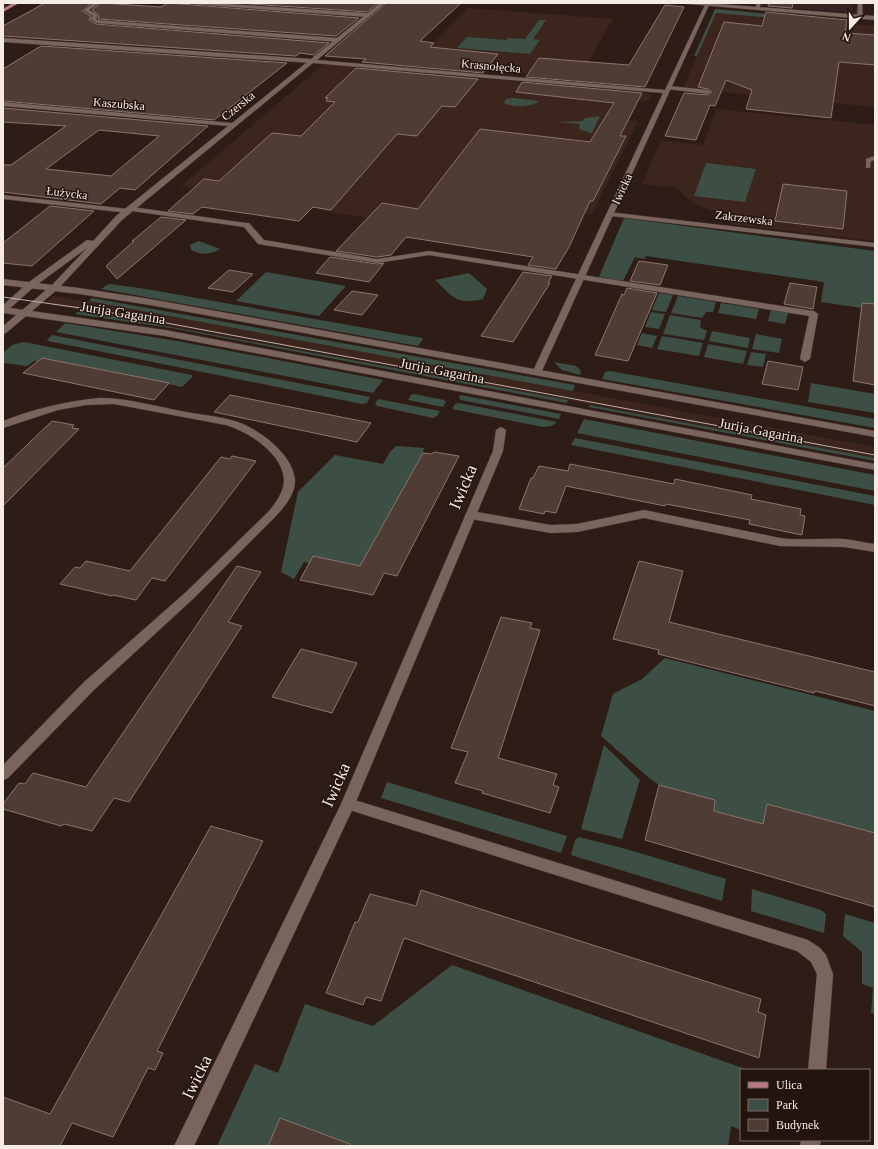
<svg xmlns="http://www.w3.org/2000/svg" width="878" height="1149" viewBox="0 0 878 1149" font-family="Georgia,serif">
<rect width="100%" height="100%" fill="#2e1d17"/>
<path fill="#3c251c" d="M468 8 613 19 579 78 414 63Z
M715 13 875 26V107L683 88Z
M324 64 652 94 648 101 639 100 629 120 638 121 592 214 545 208 431 205 382 220 318 210 320 207 181 186Z
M716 109 875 125V241L730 224 733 213 711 210 694 204 676 188 642 184 661 140 703 145Z
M54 296 118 306 875 447V458L185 328 45 304Z"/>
<path fill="#372324" d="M732 3H852V13Z"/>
<path fill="#3d4f44" d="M715 9 769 14 773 18 716 13 697 56H694Z
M539 20H546L533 39 540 40 530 54 457 48 467 37 506 40 508 38 525 39Z
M513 98 539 101C532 108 511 107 504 103L506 99Z
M600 116 592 133 581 130 579 128 580 124 556 122 583 121 585 118Z
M706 163 756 169 745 202 694 196Z
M624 218 875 251V310L821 302 824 282 646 256 644 259 635 257 623 281 599 277Z
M199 241 220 249C210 255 201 255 191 250L190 245Z
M266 272 346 286 319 316 236 301Z
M469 273 487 289 483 299C456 305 454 298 435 280Z
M110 284 146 289 422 338 423 339 418 346 101 289 107 285Z
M659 293 673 295 666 312 652 310Z
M678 296 716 302 713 312H706L702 318 671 313Z
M92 298 575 385 573 391 89 301Z
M721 303 759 309 756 319 718 313Z
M80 310 568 400 567 403 171 328 75 314Z
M771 310 788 313 785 324 768 321Z
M651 312 665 314 659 329 645 327Z
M670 315 701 320 700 327 707 331 704 340 663 334Z
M65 323 177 341 383 380 373 393 56 332Z
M712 331 750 338 748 348 709 341Z
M642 333 657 336 652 348 637 345Z
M756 334 782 339 779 353 752 349Z
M52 335 370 397 367 403 362 404 48 341 47 340Z
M662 336 703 343 699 356 657 349Z
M24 342 192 375V377L182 387 168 384 169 383 42 358 37 361H34L27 366 3 363V353L12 345Z
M708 344 747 351 743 364 704 357Z
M751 352 766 354 763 367 747 365Z
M554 362 576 366 581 371 580 375 562 370Z
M610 371 875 419V428L602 379 605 372Z
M811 383 875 394V413L808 402Z
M414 394 444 400 446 402 443 407 408 400 411 395Z
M460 395 561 414 559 419 461 400 459 398Z
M378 399 440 411 437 416 433 418 377 406 375 404Z
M459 403 557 422 552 426 543 427 452 409 455 404Z
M590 405 875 458V461L589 407Z
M584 419 875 475V491L577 433Z
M575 438 875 496V505L571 445Z
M396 446 424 448 423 453 360 566 314 556 309 563 304 562 294 579 281 572 298 492 335 455 383 464 390 452Z
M665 658 875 711V833L767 804 763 824 714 811 715 800 659 785 648 777 601 736 613 694 642 679Z
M604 745 640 780 622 839 581 829Z
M387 782 567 836 561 853 381 798Z
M579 837 626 849 726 879 722 901 571 855 575 840Z
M752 889 821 910 826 914 824 933 751 911Z
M845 914 875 923V1014L871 1013 873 988 862 984V952L843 936Z
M452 965 748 1070H741V1130L731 1126 728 1146H331L334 1138 280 1118 268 1146H217L255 1064 278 1073 305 1004 373 1026Z"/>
<path fill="#4f3c34" stroke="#8b756d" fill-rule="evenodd" d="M45 3H91L82 11 91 16 89 20 96 24 329 43 314 55 300 53 296 56 3 36V26Z
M101 3 161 7 168 3 359 18 336 36 98 19 99 15 92 10Z
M236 3H378L367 12Z
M386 3H461L420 41 434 43 430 47 498 54 483 73 362 62 366 59 325 56Z
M769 3H793L792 8 768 6Z
M665 5 684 7 645 87 526 77 539 58 629 65Z
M766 12 847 20 845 33 875 35V65L839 62 831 118 746 109 752 90 726 80 715 106 710 105 696 140 665 136 684 93 708 95 712 92 708 89 698 87 724 22 762 26Z
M41 46 287 63 214 120 3 101V69Z
M356 68 478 79 455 107 442 106 417 136 397 134 331 210 313 207 299 221 202 207 193 214 168 211 204 179 219 181 272 133 301 136 335 102 326 101 328 98H325Z
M522 82 642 93 620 136H626L593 201H590L569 247 556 269 528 265 533 257 406 237 391 255 377 257 336 251 382 203 418 209 480 129 590 142 614 103 516 92Z
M3 108 208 126 135 190 120 188 101 204 3 192V165H11L66 126 3 122ZM99 130 159 136 111 176 46 169Z
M783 184 847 191 843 229 775 221Z
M50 206 94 211 32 266 3 263V243Z
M161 217 186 220 117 279 106 266 134 241H132Z
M330 257 377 264 384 263 369 282 316 273Z
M639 261 668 265 660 285 630 281Z
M229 270 253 274 233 292 208 288Z
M523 272 552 276 548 283H550L513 342 481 336Z
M790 283 817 287 813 309 784 304Z
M627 288 657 293 628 361 595 355 622 294 624 295Z
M352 291 378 295 362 315 334 310Z
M862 303 875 304V385L853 381Z
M42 358 169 383 154 400 23 373Z
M768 361 803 367 798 390 762 384Z
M230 395 371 423 357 442 214 412Z
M52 421 74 425 72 428 79 429 3 506V468Z
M434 452 459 456 397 576 384 573 373 595 300 580 313 556 360 566 423 453 432 454Z
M232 456 256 461 165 581 152 578 136 600 113 595 112 596 60 584 75 567 80 568 86 561 130 571 221 457 230 459Z
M570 464 674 484 675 479 752 495 751 499 801 509 800 515 805 516 802 535 749 524 750 520 666 504 665 506 566 486 556 513 545 511 544 514 519 509 531 478H533L539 466 568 471Z
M639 561 683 571 669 622 875 672V706L815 691 814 693 658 654 659 650 613 639Z
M237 566 261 572 228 622 242 626 129 802 114 798 92 831 64 824 61 826 3 809V804L19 783 25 784 33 773 86 787Z
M501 617 532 623 530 628 540 630 498 758 557 774 553 785 559 787 550 813 482 793 483 791 455 783 468 752 451 748Z
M301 649 357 663 332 713 272 697Z
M659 785 715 800 714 811 763 824 767 804 875 833V907L645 840Z
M211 826 263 841 157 1051 163 1053 155 1070 148 1068 113 1137 72 1123 60 1146H3V1097L50 1114Z
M421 890 761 999 758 1012 766 1015 759 1058 404 938 381 1001 366 997 363 1005 326 993 355 922H358L370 894 416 906Z
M280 1118 350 1144V1146H268Z"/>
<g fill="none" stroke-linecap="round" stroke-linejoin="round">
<defs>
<path id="service" d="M94 3H100L89 10 98 15 96 19 97 20 338 38 341 40 338 42 96 23 90 19 93 16 83 10Z
M189 3H213L367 13 370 15 367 17 191 4Z
M757 3H761L759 9 757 10 755 9Z
M3 38 312 59 315 61 312 63 3 42Z
M669 86 708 90 711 92 708 94 667 89V87Z
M875 156V160L871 161 870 168H866V159Z
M3 195 128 209 132 207 246 223H249L264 240 377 259 429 251 814 311 818 314 810 359 805 362 800 359 809 316 429 255 377 263 258 244 244 227 132 211 128 213 3 199Z
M608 212 875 243V247L611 216 607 214Z
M100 398C127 398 154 406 181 411 200 415 220 416 238 422 260 430 294 455 295 481 295 494 285 506 277 515L194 598 94 690 8 778 3 780V765L84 682 186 592 269 511C276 502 284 492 284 480 283 454 249 432 226 425L114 404 86 405 58 410 3 428V421C34 409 66 401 100 398Z
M644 510 780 538C801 541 822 538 844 539 854 540 865 543 875 544V552L844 547 780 546 644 518 577 532 551 533 471 519 467 517 465 515 467 513 471 511 551 525 577 524Z
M348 798 808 940 820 948 826 955 833 974 826 1070H808L817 974 811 962 797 951 343 808 341 804 343 800Z
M801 1140H821L820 1146H800Z"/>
<path id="minor" d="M380 3H385L317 60 665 90 705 5 707 4 709 5 540 375H534L532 373 663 93 313 63 122 220 58 289 6 333 3 334V326L52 285 87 248 35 286 6 312 3 313V305L29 282 87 240 93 241 116 216 228 126 3 106V102L232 123Z
M858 3H862L863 17 860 19 857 17Z
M501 427 506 430 503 451 355 804 194 1146H174L341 804 493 451 496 430Z"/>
<path id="tertiary" d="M686 3H706L875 16V20L688 4Z"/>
<path id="secondary" d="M3 279 79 288 150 299 875 431V437L150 305 79 294 3 285Z
M3 307 165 330 875 464V470L165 336 3 313Z"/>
<path id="primary" d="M13 3H19L3 12V9Z"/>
</defs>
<use href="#service" stroke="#483935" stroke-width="1"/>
<use href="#minor" stroke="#483935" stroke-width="1"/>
<use href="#tertiary" stroke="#483935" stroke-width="1"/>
<use href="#secondary" stroke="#483935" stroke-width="1"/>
<use href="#primary" stroke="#483935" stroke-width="1"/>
<use href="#service" fill="#79655d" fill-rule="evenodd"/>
<use href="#minor" fill="#79655d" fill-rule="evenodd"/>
<use href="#tertiary" fill="#79655d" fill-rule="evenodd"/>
<use href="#secondary" fill="#79655d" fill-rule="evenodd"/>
<use href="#primary" fill="#b97982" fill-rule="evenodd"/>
<path stroke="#beb0ab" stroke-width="1" d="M3 297 102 311 875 455"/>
</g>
<g text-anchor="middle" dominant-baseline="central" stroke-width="3" stroke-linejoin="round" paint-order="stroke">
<g font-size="12" fill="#f7ebe6" stroke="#24140e">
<text transform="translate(491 66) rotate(5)">Krasnołęcka</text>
<text transform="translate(119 104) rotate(5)">Kaszubska</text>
<text transform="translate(238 106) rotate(-39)">Czerska</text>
<text transform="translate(622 189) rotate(-65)">Iwicka</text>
<text transform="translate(67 193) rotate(7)">Łużycka</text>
<text transform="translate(744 218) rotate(7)">Zakrzewska</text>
</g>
<g font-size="14" fill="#f7ebe6" stroke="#24140e">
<text transform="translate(123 313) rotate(9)">Jurija Gagarina</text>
<text transform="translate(442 371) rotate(11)">Jurija Gagarina</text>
<text transform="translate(761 431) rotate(11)">Jurija Gagarina</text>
</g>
<g font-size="17" fill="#f7ebe6" stroke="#24140e">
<text transform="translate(463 487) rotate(-67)">Iwicka</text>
<text transform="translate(336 785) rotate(-66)">Iwicka</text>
<text transform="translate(197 1077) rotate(-64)">Iwicka</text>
</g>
</g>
<rect width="878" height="1149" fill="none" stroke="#f7ebe6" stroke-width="8"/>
<rect x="740" y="1069" width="130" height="72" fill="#24140e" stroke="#786a64"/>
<rect x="748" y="1082" width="20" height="6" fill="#b97982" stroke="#786a64"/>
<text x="776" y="1089" font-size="12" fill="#f7ebe6">Ulica</text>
<rect x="748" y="1099" width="20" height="12" fill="#3d4f44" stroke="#786a64"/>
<text x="776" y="1109" font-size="12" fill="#f7ebe6">Park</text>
<rect x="748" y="1119" width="20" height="12" fill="#4f3c34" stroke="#786a64"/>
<text x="776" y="1129" font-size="12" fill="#f7ebe6">Budynek</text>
<g transform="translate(850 28) rotate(201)" stroke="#24140e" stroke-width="3" paint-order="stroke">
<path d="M0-3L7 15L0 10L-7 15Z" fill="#f7ebe6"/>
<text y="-6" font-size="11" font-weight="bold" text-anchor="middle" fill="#f7ebe6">N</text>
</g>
</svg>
